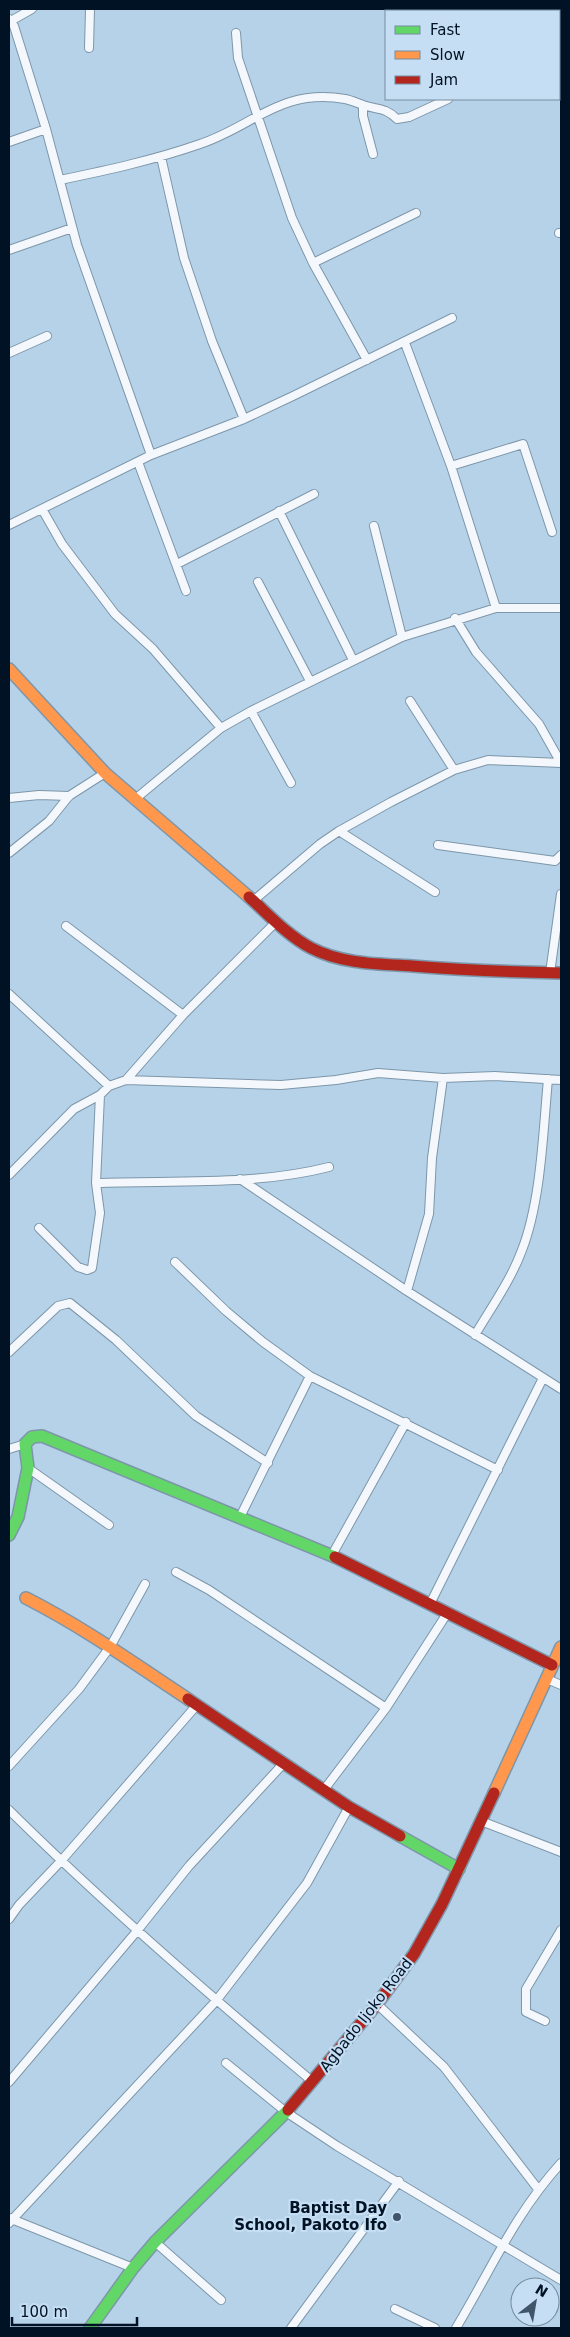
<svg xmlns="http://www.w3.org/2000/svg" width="570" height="2337" viewBox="0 0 570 2337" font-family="'DejaVu Sans',sans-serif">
<rect width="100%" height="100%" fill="#b6d2e9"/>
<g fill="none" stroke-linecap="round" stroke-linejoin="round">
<defs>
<path id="street" d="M413 9 414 11
M549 9 551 11
M9 19 14 26 46 129 77 245 151 455
M9 22 32 9
M559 28 561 26
M236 33 238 58 292 218 313 263 367 360
M559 35 561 46
M89 48 90 9
M559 76 561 75
M363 105V116L373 154
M9 142 46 129
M161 157 184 258 212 341 244 419
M60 180C108 170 154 160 200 144 254 126 280 88 345 99 351 100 357 103 363 105 378 110 385 107 397 119L409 117 448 99
M559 233H561
M9 250 72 228
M313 263 416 213
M405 343 451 466 496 608
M9 353 47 336
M138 462 186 591
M451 466 523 444 552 532
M42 509 62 544 115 614 153 649 221 728
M279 511 353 660
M9 525 151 455 244 419 293 396 452 318
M374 526 402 637
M177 564 314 494
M258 582 310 681
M455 618 476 652 539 724 561 763
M410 701 454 770
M251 711 291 783
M9 798 39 795 69 796
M134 800 221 728 251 711 402 637 496 608H561
M339 831 435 892
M438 845 555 861 561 855
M9 853 49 821 69 796 105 773
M253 901 320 844 339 831 391 802 454 770 488 760 561 763
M66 926 183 1015
M550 973 561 894
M9 994 109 1086
M126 1080 281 1085 336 1080 378 1073 443 1078 495 1076 561 1080
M9 1175 74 1109 100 1095 109 1086 126 1080 183 1015 275 923
M240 1179 407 1291 561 1389
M96 1183C173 1180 254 1186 329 1167
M39 1228 78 1267 87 1270 92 1268 100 1213 96 1183 100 1095
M175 1262 226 1311 263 1342 310 1376 498 1470
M407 1291 429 1214 432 1158 443 1078
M475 1335C491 1308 511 1280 522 1250 541 1201 543 1133 548 1079
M9 1352 58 1306 70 1303 116 1340 196 1416 268 1463
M9 1449 25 1444
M28 1468 109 1525
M240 1517 310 1376
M332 1555 406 1422
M176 1572 209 1590 386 1708
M430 1604 543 1378
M547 1679 561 1685
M9 1766 79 1689 110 1647 145 1584
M323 1791 386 1708 448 1612
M9 1810C106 1906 209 1995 313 2082
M481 1821 561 1852
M9 1919 19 1905 61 1861 196 1706
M377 2004 444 2067 538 2189
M545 2021 526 2012V1989L561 1930
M226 2063 286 2112 337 2146 561 2280
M9 2082 137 1931 189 1866 283 1764
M9 2218 133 2268
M9 2223 216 2001 307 1883 349 1807
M155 2242 221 2300
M395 2309 435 2328
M291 2328 399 2181
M456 2328C491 2270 514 2215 561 2163"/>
<path id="fast" d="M9 1535 18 1517 28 1468 25 1444 32 1437 42 1436 335 1557
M400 1836 459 1869
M90 2328 133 2268 155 2242 288 2110"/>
<path id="slow" d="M9 669 105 773 249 897
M26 1598C83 1627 135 1664 188 1699
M494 1793 561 1647"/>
<path id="jam" d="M249 897C269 915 287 935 311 948 342 964 378 964 412 966 462 970 511 972 561 973
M335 1557 552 1665
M188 1699 349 1807 400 1836
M288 2110 377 2004 414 1954 442 1904 494 1793"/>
</defs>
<use href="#street" stroke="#7d96a9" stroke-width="10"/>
<use href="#fast" stroke="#7d96a9" stroke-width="14"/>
<use href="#slow" stroke="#7d96a9" stroke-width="14"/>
<use href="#jam" stroke="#7d96a9" stroke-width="14"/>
<use href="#street" stroke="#f4f8fc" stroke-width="8"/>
<use href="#fast" stroke="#63d668" stroke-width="11"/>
<use href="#slow" stroke="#ff974d" stroke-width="11"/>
<use href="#jam" stroke="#b3261e" stroke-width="11"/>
</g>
<circle fill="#405569" stroke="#c5def3" stroke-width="2" cx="397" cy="2217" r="5"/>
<g text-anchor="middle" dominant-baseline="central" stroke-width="4.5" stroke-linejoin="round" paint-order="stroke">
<g font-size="15" fill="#001224" stroke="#c5def3">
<text transform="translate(366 2015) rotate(-52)">Agbado Ijoko Road</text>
</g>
<g font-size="15" font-weight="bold" fill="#001224" stroke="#c5def3" text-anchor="end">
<text x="387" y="2208">Baptist Day<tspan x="387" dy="17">School, Pakoto Ifo</tspan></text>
</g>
</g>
<rect width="570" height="2337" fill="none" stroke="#001224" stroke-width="20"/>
<rect x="385" y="10" width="175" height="90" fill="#c5def3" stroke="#768ca0"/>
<rect x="395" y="26" width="25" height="8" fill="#63d668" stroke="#768ca0"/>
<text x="430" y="35" font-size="15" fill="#001224">Fast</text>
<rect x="395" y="51" width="25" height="8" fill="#ff974d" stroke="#768ca0"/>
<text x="430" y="60" font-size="15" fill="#001224">Slow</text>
<rect x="395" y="76" width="25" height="8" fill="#b3261e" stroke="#768ca0"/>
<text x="430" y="85" font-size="15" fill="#001224">Jam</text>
<g transform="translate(535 2302) rotate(31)"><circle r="24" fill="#c5def3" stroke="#768ca0"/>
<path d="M0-4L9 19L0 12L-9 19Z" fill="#405569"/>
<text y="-8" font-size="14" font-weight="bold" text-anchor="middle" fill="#001224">N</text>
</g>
<path d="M12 2317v8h125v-8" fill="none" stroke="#001224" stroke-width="2.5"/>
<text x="20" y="2317" font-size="15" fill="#001224" stroke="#c5def3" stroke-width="4" paint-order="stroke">100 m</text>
</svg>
